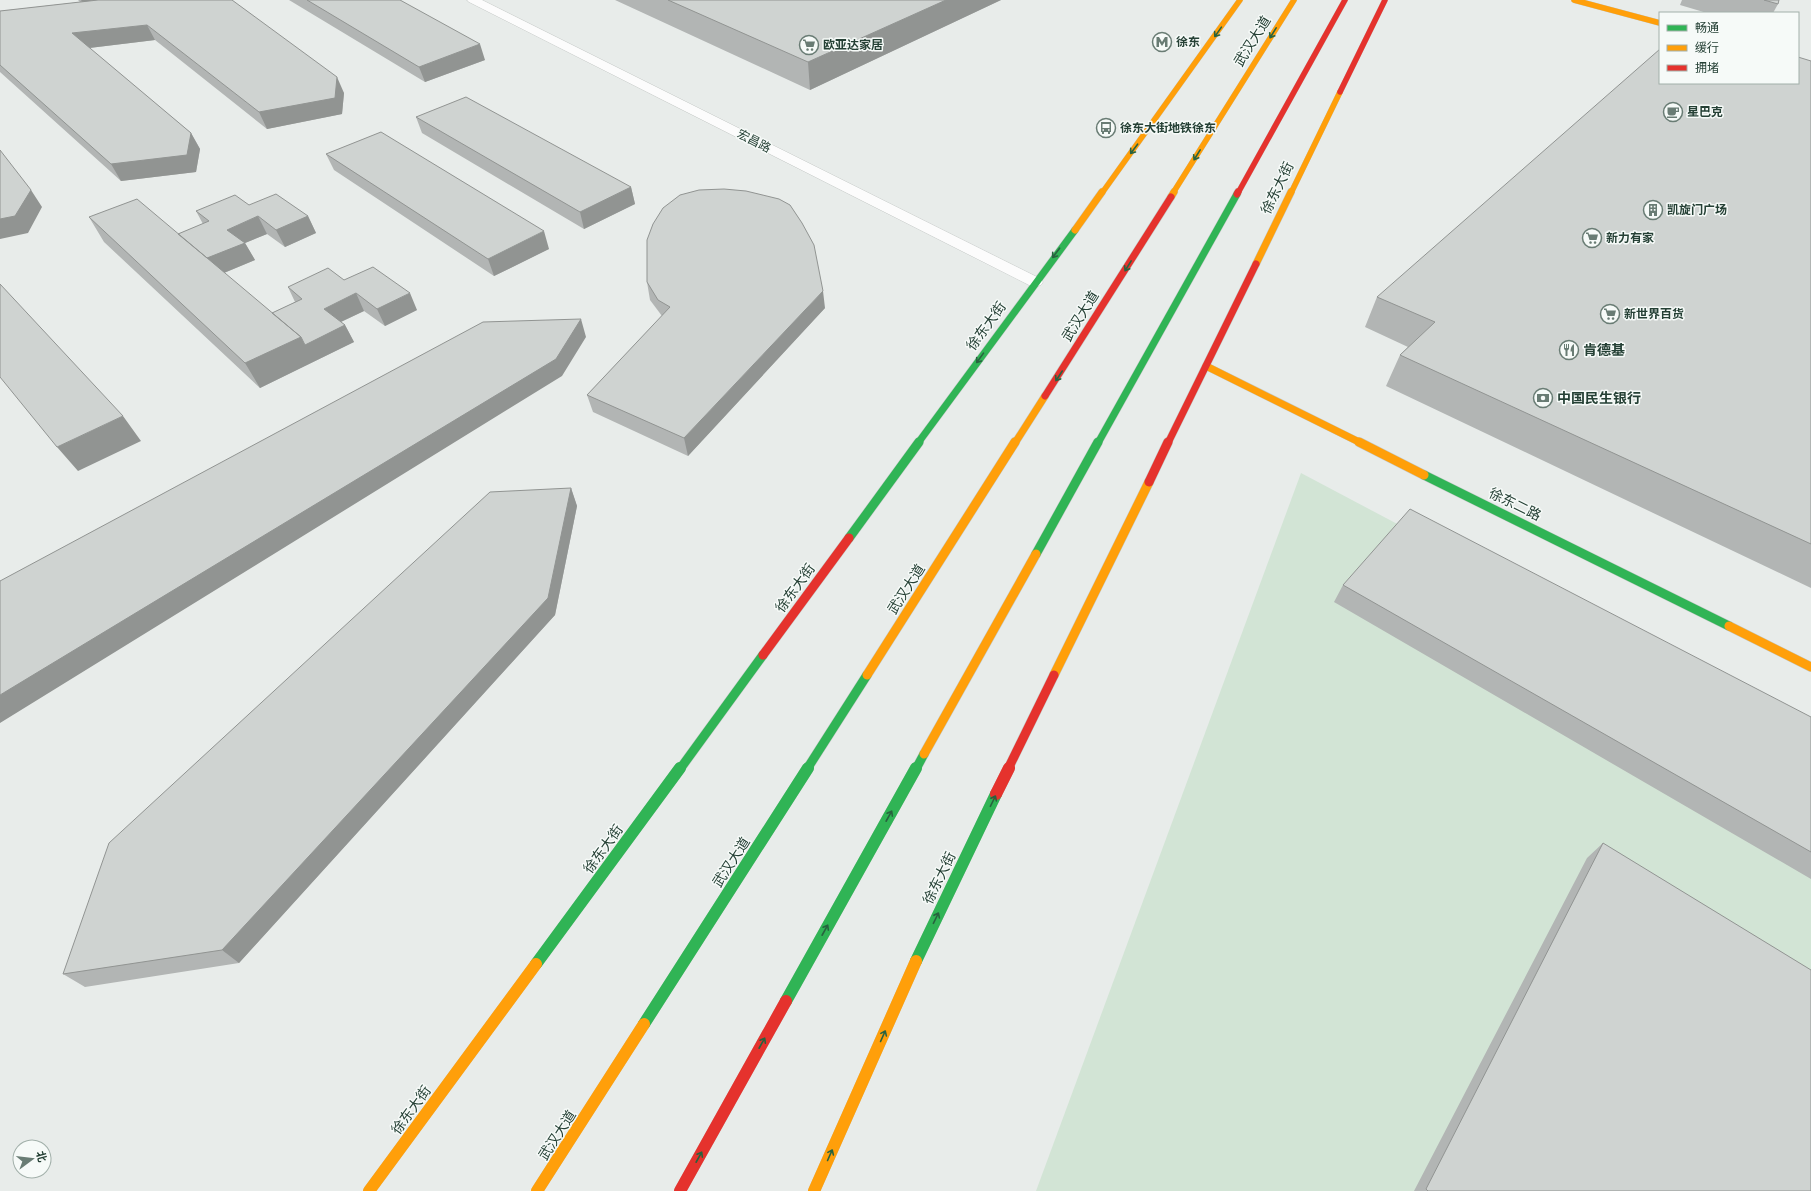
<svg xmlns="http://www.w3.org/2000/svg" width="1811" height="1191" viewBox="0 0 1811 1191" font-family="'DejaVu Sans','Noto Sans SC',sans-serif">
<rect width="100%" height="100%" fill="#e8ecea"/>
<path fill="#d2e4d5" d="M1301 473 1811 743V1191H1036Z"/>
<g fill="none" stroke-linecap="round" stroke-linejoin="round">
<defs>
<path id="street" d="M467 0H482L1041 279 1043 282 1041 285 1035 287 1029 285 469 2Z"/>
<path id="fast-far2" d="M918 443 1075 230
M1098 443 1237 194"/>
<path id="fast-far1" d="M1424 475 1729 626
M849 538 919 442
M1036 554 1098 442
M680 769 763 655
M807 769 867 675
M916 769 924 754"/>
<path id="fast" d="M916 961 996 794
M536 964 680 768
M786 1001 916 768
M644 1024 808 768"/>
<path id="slow-far3" d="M1574 0 1660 23
M1102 193 1240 0
M1173 193 1294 0
M1291 193 1340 92"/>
<path id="slow-far2" d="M1171 197 1174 192
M1075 230 1102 192
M1256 264 1291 192
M1206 366 1361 443
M1015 443 1045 396"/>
<path id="slow-far1" d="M1359 442 1424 475
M1729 626 1811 667
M867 675 1015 442
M1054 675 1149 482
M924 754 1036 554"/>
<path id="slow" d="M369 1191 536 964
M537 1191 644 1024
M814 1191 916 961"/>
<path id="jam-far3" d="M1340 92 1385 0
M1238 193 1345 0"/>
<path id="jam-far2" d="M1237 194 1238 192
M1045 396 1171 197
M1168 443 1256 264"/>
<path id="jam-far1" d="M1149 482 1168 442
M763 655 849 538
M1008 769 1054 675"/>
<path id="jam" d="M996 794 1009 768
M680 1191 786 1001"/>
</defs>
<use href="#street" stroke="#c5c9c7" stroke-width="1"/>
<use href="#fast-far2" stroke="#c3c9c7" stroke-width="8"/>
<use href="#fast-far1" stroke="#c3c9c7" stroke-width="10"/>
<use href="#fast" stroke="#c3c9c7" stroke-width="12"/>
<use href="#slow-far3" stroke="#c3c9c7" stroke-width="6"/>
<use href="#slow-far2" stroke="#c3c9c7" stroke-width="8"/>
<use href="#slow-far1" stroke="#c3c9c7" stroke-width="10"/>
<use href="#slow" stroke="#c3c9c7" stroke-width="12"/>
<use href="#jam-far3" stroke="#c3c9c7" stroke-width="6"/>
<use href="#jam-far2" stroke="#c3c9c7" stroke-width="8"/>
<use href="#jam-far1" stroke="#c3c9c7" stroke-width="10"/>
<use href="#jam" stroke="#c3c9c7" stroke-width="12"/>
<use href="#street" fill="#fcfcfc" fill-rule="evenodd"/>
<use href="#fast-far2" stroke="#30b455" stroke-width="7"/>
<use href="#fast-far1" stroke="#30b455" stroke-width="9"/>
<use href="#fast" stroke="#30b455" stroke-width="12"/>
<use href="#slow-far3" stroke="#ff9f0a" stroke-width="5.5"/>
<use href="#slow-far2" stroke="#ff9f0a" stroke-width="7"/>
<use href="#slow-far1" stroke="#ff9f0a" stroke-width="9"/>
<use href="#slow" stroke="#ff9f0a" stroke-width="12"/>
<use href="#jam-far3" stroke="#e5322d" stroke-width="5.5"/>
<use href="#jam-far2" stroke="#e5322d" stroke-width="7"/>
<use href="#jam-far1" stroke="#e5322d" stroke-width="9"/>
<use href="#jam" stroke="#e5322d" stroke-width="12"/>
</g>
<path fill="#b2b5b4" d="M78 0H232L344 93 342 114 267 129 155 40 89 48 191 133 200 149 196 172 121 181 0 72V11L80 2Z
M289 0H400L485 60 425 82Z
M615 0H1001L810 90Z
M1682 0H1779L1778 4 1773 13H1707L1680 5Z
M1811 61V588L1386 386 1400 355 1408 347 1365 327 1377 297Z
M416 117 631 187 635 204 584 229 422 133Z
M326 154 549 249 494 276 334 170Z
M249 205 308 216 316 233 285 247 267 234 245 243 255 260 224 273 272 313 295 302 288 287 344 280 417 310 385 326 364 311 341 322 345 325 354 342 260 388 104 242 89 217 178 234 203 224 196 211Z
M647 282 825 308 688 456 593 412 587 395 662 316 650 300Z
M571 488 577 506 555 615 239 963 85 987 63 974Z
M1343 585 1811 717V879L1334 602Z
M1603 843 1811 1191H1414L1587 858Z"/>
<path fill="#919492" d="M81 0H143L85 6Z
M946 0H1001L810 90 808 62Z
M147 25 155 40 81 49 72 33Z
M480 44 485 60 425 82 419 67Z
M337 77 344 93 342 114 267 129 259 112Z
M191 133 200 149 196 172 121 181 111 164Z
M631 187 635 204 584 229 580 212Z
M31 190 42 207 28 233 0 239V219Z
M258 216 267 234 245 243 255 260 214 277 204 259 227 230Z
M308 216 316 233 285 247 276 230Z
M544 231 549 249 494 276 488 259Z
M823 291 825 308 688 456 684 438Z
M356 293 364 311 332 326 324 309Z
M410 293 417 310 385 326 377 309Z
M581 319 586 337 562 376 0 723V695Z
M345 325 354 342 260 388 245 363 301 337Z
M123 416 141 441 78 471 57 447Z
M571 488 577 506 555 615 239 963 222 950Z"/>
<path fill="#cfd3d1" stroke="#919492" d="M98 0H232L337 77 335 98 259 112 147 25 72 33 191 133 187 155 111 164 0 65V11Z
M307 0H400L480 44 419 67Z
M668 0H946L808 62Z
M1764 0H1779L1778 4Z
M1660 49V83H1798V57L1811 61V544L1400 355 1435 322 1377 297Z
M466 97 631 187 580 212 416 117Z
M381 132 544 231 488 259 326 154Z
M0 150 31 190 15 216 0 219Z
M724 189 746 191 779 199 790 205 802 223 814 245 823 291 684 438 587 395 670 307 658 300 647 282V240L653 224 663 208 680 195 699 190Z
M276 194 308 216 276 230 258 216 227 230 245 243 207 258 178 234 209 221 196 211 235 195 249 205Z
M137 199 301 337 245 363 89 217Z
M373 267 410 293 377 309 356 293 324 309 345 325 305 345 301 337 272 313 302 299 288 287 328 268 344 280Z
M0 284 123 416 57 447 0 377Z
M581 319 556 359 0 695V581L483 322Z
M571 488 548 598 222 950 63 974 109 843 490 492Z
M1410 509 1811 717V852L1343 585Z
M1603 843 1811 970V1191H1428L1426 1189Z"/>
<defs><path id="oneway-shaft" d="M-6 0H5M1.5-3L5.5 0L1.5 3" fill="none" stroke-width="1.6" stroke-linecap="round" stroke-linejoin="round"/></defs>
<g stroke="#28633f">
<use href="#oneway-shaft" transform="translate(1218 32) rotate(125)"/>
<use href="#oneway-shaft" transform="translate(1273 33) rotate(122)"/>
<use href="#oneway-shaft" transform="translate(1134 149) rotate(127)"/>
<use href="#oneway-shaft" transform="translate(1197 155) rotate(122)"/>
<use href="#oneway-shaft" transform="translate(1056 253) rotate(127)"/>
<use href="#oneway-shaft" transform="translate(1128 266) rotate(122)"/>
<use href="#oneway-shaft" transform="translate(980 358) rotate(126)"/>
<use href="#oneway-shaft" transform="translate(1059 376) rotate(123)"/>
<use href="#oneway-shaft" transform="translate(993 801) rotate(-64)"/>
<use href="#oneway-shaft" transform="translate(889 816) rotate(-61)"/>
<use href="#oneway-shaft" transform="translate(936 918) rotate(-64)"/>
<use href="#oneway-shaft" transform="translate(825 930) rotate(-61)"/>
<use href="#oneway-shaft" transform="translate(883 1036) rotate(-66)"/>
<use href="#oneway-shaft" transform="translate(762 1043) rotate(-61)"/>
<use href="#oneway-shaft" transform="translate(830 1155) rotate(-66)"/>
<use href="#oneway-shaft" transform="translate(699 1157) rotate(-61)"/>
</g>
<defs>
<symbol id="metro-ring" viewBox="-11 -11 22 22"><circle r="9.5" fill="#f6faf8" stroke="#697c74" stroke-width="1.5"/><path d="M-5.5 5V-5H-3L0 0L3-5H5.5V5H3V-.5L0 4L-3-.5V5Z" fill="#697c74"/></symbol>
<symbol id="supermarket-ring" viewBox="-11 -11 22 22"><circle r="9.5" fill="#f6faf8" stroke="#697c74" stroke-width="1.5"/><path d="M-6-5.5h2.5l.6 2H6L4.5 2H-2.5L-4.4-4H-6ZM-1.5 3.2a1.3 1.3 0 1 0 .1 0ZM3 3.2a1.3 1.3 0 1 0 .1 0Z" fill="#697c74"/></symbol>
<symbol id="cafe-ring" viewBox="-11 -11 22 22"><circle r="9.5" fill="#f6faf8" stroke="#697c74" stroke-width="1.5"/><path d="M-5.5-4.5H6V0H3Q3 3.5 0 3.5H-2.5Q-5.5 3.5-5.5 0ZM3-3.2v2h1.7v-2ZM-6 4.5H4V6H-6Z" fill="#697c74"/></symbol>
<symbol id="bus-ring" viewBox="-11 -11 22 22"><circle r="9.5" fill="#f6faf8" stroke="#697c74" stroke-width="1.5"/><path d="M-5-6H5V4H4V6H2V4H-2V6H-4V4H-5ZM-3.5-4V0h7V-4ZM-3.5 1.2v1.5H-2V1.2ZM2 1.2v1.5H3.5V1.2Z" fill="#697c74"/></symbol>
<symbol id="building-ring" viewBox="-11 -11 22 22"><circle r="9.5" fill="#f6faf8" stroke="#697c74" stroke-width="1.5"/><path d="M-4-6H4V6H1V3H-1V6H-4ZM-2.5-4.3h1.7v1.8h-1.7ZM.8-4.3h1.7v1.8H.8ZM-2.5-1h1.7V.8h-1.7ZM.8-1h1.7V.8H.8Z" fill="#697c74"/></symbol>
<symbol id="restaurant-ring" viewBox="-11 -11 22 22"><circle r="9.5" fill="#f6faf8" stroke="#697c74" stroke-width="1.5"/><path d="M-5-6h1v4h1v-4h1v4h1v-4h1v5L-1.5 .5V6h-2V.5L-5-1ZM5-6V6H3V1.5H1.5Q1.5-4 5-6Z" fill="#697c74"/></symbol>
<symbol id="bank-ring" viewBox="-11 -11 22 22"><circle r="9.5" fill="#f6faf8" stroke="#697c74" stroke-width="1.5"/><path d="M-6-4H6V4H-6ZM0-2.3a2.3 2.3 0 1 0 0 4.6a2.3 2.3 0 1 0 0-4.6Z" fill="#697c74"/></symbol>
</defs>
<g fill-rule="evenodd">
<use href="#metro-ring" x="1151" y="31" width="22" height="22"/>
<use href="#supermarket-ring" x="798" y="34" width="22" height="22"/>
<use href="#cafe-ring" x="1662" y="101" width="22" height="22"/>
<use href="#bus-ring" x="1095" y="117" width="22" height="22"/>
<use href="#building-ring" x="1642" y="199" width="22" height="22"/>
<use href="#supermarket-ring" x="1581" y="227" width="22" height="22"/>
<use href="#supermarket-ring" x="1599" y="303" width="22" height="22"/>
<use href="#restaurant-ring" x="1558" y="339" width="22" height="22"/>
<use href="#bank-ring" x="1532" y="387" width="22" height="22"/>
</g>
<g text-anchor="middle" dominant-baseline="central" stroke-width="3" stroke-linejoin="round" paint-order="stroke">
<g font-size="12" font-weight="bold" fill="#254035" stroke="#f6faf8" text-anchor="start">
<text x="1176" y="42">徐东</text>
<text x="823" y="45">欧亚达家居</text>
<text x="1687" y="112">星巴克</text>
<text x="1120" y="128">徐东大街地铁徐东</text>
<text x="1667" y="210">凯旋门广场</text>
<text x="1606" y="238">新力有家</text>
<text x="1624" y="314">新世界百货</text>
</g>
<g font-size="12" fill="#254035" stroke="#f6faf8">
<text transform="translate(754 141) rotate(27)">宏昌路</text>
</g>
<g font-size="14" fill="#254035" stroke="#f6faf8">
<text transform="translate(1252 41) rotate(-58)">武汉大道</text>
<text transform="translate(1277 188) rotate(-64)">徐东大街</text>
<text transform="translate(1080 316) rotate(-58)">武汉大道</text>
<text transform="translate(986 326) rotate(-54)">徐东大街</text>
<text transform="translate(1515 504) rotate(26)">徐东二路</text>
<text transform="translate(795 588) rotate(-54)">徐东大街</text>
<text transform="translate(906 589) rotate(-57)">武汉大道</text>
<text transform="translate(603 849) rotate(-54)">徐东大街</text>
<text transform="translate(731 862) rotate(-57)">武汉大道</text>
<text transform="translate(939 878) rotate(-64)">徐东大街</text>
<text transform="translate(411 1110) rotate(-54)">徐东大街</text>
<text transform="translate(557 1135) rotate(-57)">武汉大道</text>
</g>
<g font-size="14" font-weight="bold" fill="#254035" stroke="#f6faf8" text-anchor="start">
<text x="1583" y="350">肯德基</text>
<text x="1557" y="398">中国民生银行</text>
</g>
</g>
<rect x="1659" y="12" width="140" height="72" fill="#f6faf8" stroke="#a2b0aa"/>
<rect x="1667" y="25" width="20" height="6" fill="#30b455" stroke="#a2b0aa"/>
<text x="1695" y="32" font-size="12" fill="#254035">畅通</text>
<rect x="1667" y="45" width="20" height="6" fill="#ff9f0a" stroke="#a2b0aa"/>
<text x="1695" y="52" font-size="12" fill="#254035">缓行</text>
<rect x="1667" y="65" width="20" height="6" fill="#e5322d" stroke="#a2b0aa"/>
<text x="1695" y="72" font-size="12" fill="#254035">拥堵</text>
<g transform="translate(32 1159) rotate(75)"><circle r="19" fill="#f6faf8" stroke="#a2b0aa"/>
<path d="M0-3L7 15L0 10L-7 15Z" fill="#697c74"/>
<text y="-6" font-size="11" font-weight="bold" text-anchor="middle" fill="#254035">北</text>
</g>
</svg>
